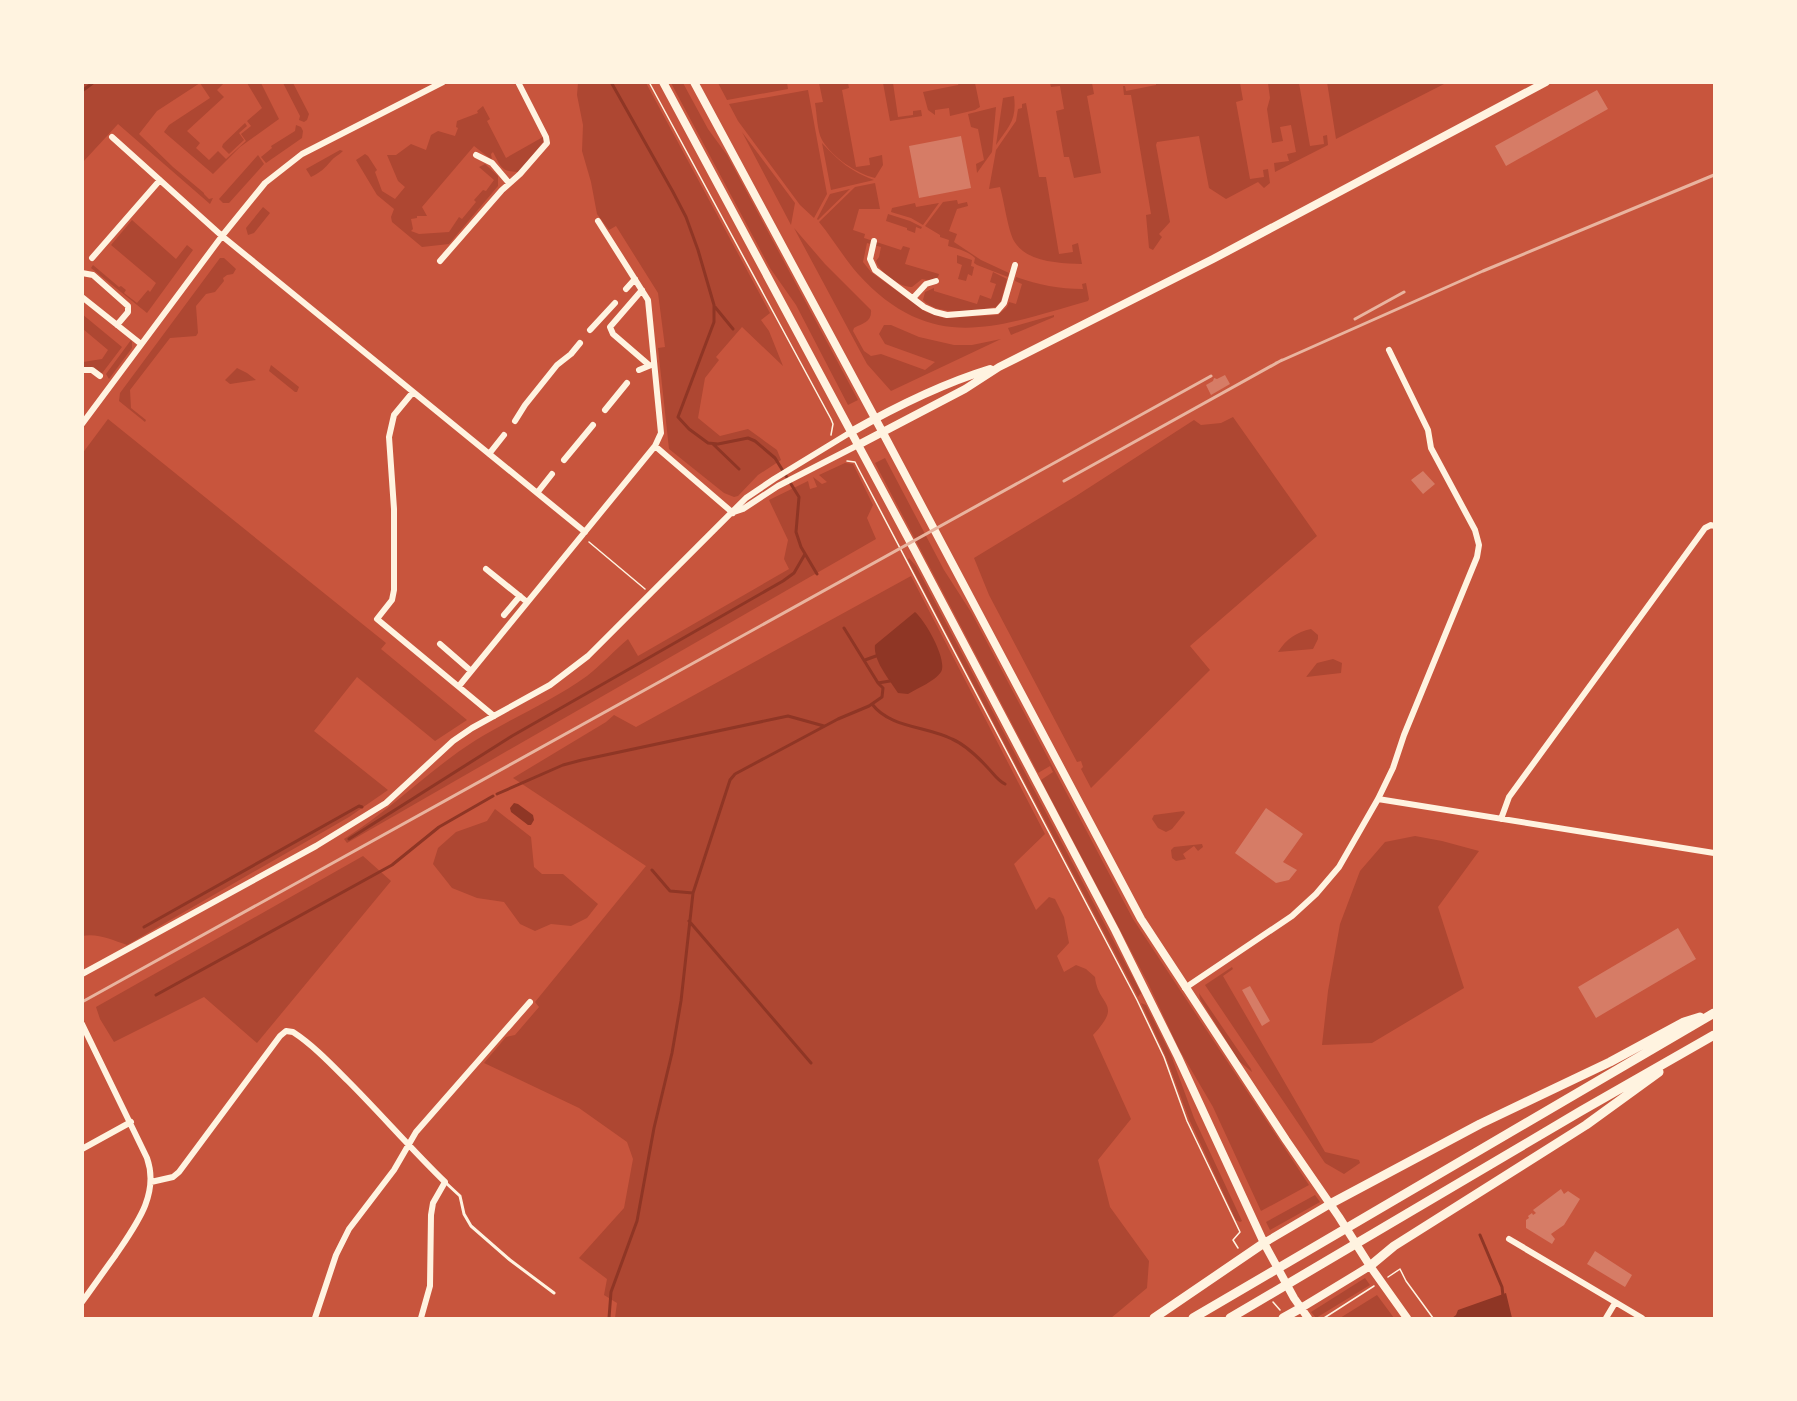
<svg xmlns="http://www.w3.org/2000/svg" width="1797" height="1401" viewBox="0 0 1797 1401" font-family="Commissioner,sans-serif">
<rect width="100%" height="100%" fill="#c8553d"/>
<path fill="#ae4732" d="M1327 82H1446V83L1336 139Z
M83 83H224L217 90 224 97 187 131 200 143 196 148 209 160 218 151 226 159 246 141 241 134 251 126 247 121 262 108 247 83H261L279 119 240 147 213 174 164 132 169 125 210 98 200 83 157 111 139 134 173 167 204 193V194L209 199 213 198 210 204 118 124 83 162Z
M283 83H293L309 114 307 120 304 122 299 120 300 116Z
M578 83H646L770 313 761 320 769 331 783 366 742 327 716 357 719 360 705 378 698 418 720 436 748 429 777 450 781 460 758 475 738 496 734 497 724 493 669 449 658 348 665 347 658 293 616 226 609 230 597 214 591 182 582 151 583 125 577 95Z
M671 83H683L708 129 727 155 858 400 848 405 796 305 770 268Z
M718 83H787L788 89 727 100Z
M819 83H848L849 88 842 90 856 167 870 165 869 158 882 155 883 165 875 178C857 174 832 157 822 140 817 131 817 114 815 103L823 102Z
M883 83H893L898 117 913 115V111L921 110 922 116 890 121Z
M959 83H975L980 107 975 110 950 116 949 108 935 110V115L928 110 923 92 958 85Z
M1050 83H1092L1094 94 1087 96 1101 173 1074 178 1069 157H1064L1056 111 1064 109 1060 86 1051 87Z
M1156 83H1240L1243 100 1236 102 1250 179 1264 177 1263 170 1268 169 1270 183 1264 188 1258 182 1226 199 1209 188 1199 136 1157 142 1156 145 1170 222 1159 234 1162 237 1153 250 1149 248 1146 215 1151 214 1131 95H1124L1123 86H1125L1126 91 1156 85Z
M1268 83H1299L1310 146 1324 144 1323 136 1327 135 1328 145 1275 172 1274 163 1289 161 1287 154 1296 152 1291 125 1280 127 1283 141 1272 143 1267 109 1270 98Z
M808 90 827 194 814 218 800 205 738 121 729 104Z
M1014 96C1017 120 1009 126 996 145L1003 98Z
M1026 103 1039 177H1046L1059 254 1073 252 1072 245 1078 243 1082 264C1060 263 1027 263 1014 241 1008 230 1004 201 1000 187L989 189 996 150 1016 121 1018 109 1022 108V104Z
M483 106 490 119 487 121 506 158 543 137 544 141 519 172C501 172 501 167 493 152L491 154 492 160 474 146 422 207 427 216H417V218L411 219 413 229 411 231 419 234 449 232 459 217 462 219 476 202 474 200 483 190 486 191 494 180 479 167 485 164 498 176V186L449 244 422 247 392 222 391 217 394 209 377 195 356 160 365 154 368 156 377 170 375 172 382 191 395 199 405 187 398 181 387 155H396L411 144 426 150 431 135 438 131 455 136 458 128 456 127 457 121 478 113 477 111Z
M996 107 992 152 977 173 976 164 984 160 978 129 971 127 968 114Z
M245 123 247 126 239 133 244 140 229 154 222 147 223 144Z
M296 125 301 127 303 131 302 138 266 163 261 157 272 148 271 146 295 131Z
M742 132 795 203 791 225Z
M822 143C839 161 850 171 874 180L831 190Z
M340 150 343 151C339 155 334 157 331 161 324 169 321 172 311 177L306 169Z
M258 155 264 164 229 203H223L219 199Z
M875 183 880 209H859L853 230 865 234 864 238 901 250 903 246 910 248 905 264 939 274 938 277 931 281 922 279 912 287C901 288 879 272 876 261L879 257 881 247 867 243 863 262 871 272 926 312 944 318 998 315 1007 307 1009 302 1016 304 1022 284 1015 281 1016 277C1039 285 1059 289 1083 289L1082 284 1086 283 1089 299 1088 301C996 327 932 355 858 274 844 258 833 239 819 222L855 187Z
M850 189 818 220 817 219 830 194Z
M957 200 958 204 967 202 968 206 957 209 949 231 957 234 954 242 981 260 1009 273 1008 277 977 265 974 263 975 258C967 251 959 249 948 246L949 240 940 237V235L925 226 943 202Z
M915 203 916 207 939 203 923 225 911 218 891 212 892 208Z
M263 207 270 213 254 233 248 235 246 228Z
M888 214 910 221 922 227 921 229 916 227 915 233 907 230V228L886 221Z
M132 220 176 259 187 245 193 250 147 313 91 268 93 265 119 287 121 286 126 290 124 293 137 303 148 290 150 292 156 283 111 245Z
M794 228 825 264 871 310C872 322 863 323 854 328L853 331 864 351 871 356 881 354 925 370 935 362 885 344 879 334 884 325H891L919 337 954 345H972L1001 339 891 391 867 364Z
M957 255 972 260 971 266 974 267 972 276 968 274 966 281 958 279 962 265 957 263Z
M220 258H224L236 269 233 274 227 275 223 278 224 281 215 292 206 294 196 306 198 333 196 336 170 338 130 390 131 408 146 420 145 422 119 401 120 393Z
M993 272 1007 279 1001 301 996 307C976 310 939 317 923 300L925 292 934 288V291L977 304 980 295 991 299 996 284 990 282Z
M82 314 122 347 100 376 83 370V362L102 359 108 350 83 329Z
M1054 315V317L1011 335 1008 328Z
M131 340 132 342V348L109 379 106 374Z
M271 365 299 387 297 392H295L269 371Z
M237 368 247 373 256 380 230 384 225 380Z
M1233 417 1317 536 1190 646 1210 670 1091 788 1081 769 1083 767 1081 761 1077 762 989 595 974 558 1076 496 1194 420 1201 425 1221 423Z
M108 419 386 643 381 649 467 720 435 741 357 677 314 731 388 790 349 817 127 945C112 940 98 933 82 936V454Z
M885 458 944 570 971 612 1133 919 1309 1185 1261 1211 1213 1107 1179 1049 1148 983 1041 780 1053 772 1050 766 1038 773 875 463Z
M845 463 853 464 873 505 867 518 876 539 347 843 344 839C391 810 430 769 476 740 512 718 552 701 587 676 601 665 614 651 628 639L638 656 789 569 784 559 788 540 769 500 808 481 810 489 817 487 813 477 822 484 827 482 819 475Z
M909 558 916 566 1141 993 1138 997 908 560Z
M911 576 1045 834 1014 864 1036 910 1049 897 1055 899 1064 917 1069 943 1057 956 1064 972 1076 965 1086 969 1095 977C1098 1007 1124 1002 1093 1035L1131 1119 1098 1160 1110 1207 1149 1261 1147 1288 1111 1318H615L617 1303 604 1295 607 1279 579 1258 624 1208 633 1159 627 1142 579 1108 484 1063 506 1037 515 1035 539 1007 535 1002 646 866 513 778 606 722 614 715 636 727Z
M1311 629 1318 635V639L1313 649 1278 652C1286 639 1297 632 1311 629Z
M1333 659 1342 663 1341 673 1306 677 1317 663Z
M495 809 531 837 534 867 542 874H563L598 904 587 918 571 926 551 924 535 931 520 924 504 902 477 898 452 888 433 864 438 848 456 832 487 821Z
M1184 811 1185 813 1172 829 1166 832 1158 828 1152 819 1154 815Z
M1415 836 1442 841 1479 851 1438 907 1464 988 1372 1043 1322 1045 1328 991 1340 924 1360 871 1385 842Z
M1202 844 1203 847 1198 851 1194 846 1183 854 1186 859 1176 861 1172 858 1171 850 1174 847Z
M363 856 391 881 257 1043 204 997 114 1042 100 1019 96 1007Z
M1232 967 1233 969 1223 976 1325 1152 1359 1160 1360 1163 1344 1174 1325 1163 1205 985Z
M1199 993 1251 1069 1252 1072 1239 1061 1200 999Z
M1141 1003 1146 1005 1171 1055 1194 1118 1242 1221 1240 1222 1236 1220 1189 1119 1166 1057Z
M1315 1195 1320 1202 1270 1230 1266 1222Z
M1365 1278 1370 1285 1316 1318 1311 1312Z
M1377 1295 1394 1318H1340Z"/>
<path fill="#8f3625" d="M915 612C925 620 948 660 941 672 935 681 918 688 908 694L898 693C890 680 873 661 875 645Z
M514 803 518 804 533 815 534 820 531 825H528L511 812 510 808Z
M1506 1293 1512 1318H1452L1456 1315 1458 1310Z"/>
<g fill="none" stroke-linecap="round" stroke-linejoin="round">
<path stroke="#8f3625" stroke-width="3" d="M611 82 673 192 686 217 698 250 714 305V322L678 417 689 429 708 443 718 444 748 438 755 441 775 458 799 497 796 532 801 547 817 574
M82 91 94 82
M715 307 733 329
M713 444 739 469
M865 660 876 656
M878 683 890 681
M872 704C890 728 926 726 952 739 966 745 977 756 988 768 994 774 997 780 1005 784
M497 794 563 765 582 760 788 716 824 726
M349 839 512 736 783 581 794 573 805 554
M652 870 670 891 693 893
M689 921 811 1063
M144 927 359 806 362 807
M156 995 392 865 439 827 493 796
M1480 1235 1502 1287 1503 1296
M609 1318 611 1292 637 1221 654 1128 672 1053 681 1001 693 893 730 780 735 774 838 719 869 706 882 697 883 688 878 683 844 628"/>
</g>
<path fill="#d67c66" d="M1597 90 1608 109 1506 166 1495 146Z
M961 136 971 188 919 198 909 146Z
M1225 375 1230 384 1211 395 1206 385 1213 381 1214 378 1217 379Z
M1423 471 1435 484 1423 494 1411 480Z
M1266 808 1303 834 1283 862 1297 870 1289 880 1276 883 1235 853Z
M1678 928 1696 959 1596 1018 1578 987Z
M1250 986 1270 1021 1262 1026 1242 990Z
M1561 1189 1564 1194 1568 1191 1580 1199 1564 1225 1551 1234 1555 1239 1552 1244 1526 1228V1220L1529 1218 1528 1216 1532 1213 1533 1215 1536 1213 1533 1210Z
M1595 1251 1632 1275 1625 1287 1587 1264Z"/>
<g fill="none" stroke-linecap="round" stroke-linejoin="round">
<path stroke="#fff3e0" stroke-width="1.5" d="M649 82 831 419 833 424 831 435
M847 461 855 462 858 468 1137 1000 1164 1057 1187 1121 1240 1232 1233 1240 1238 1248
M589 542 645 589
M1388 1277 1400 1269 1406 1281 1433 1318
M1273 1302 1280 1310
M1324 1318 1374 1286"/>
<path stroke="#fff3e0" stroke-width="3" d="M446 1183 460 1196 464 1214 471 1226 510 1260 554 1293"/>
<path stroke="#fff3e0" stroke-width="6" d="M112 137 222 236 585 532
M476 155 492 163 509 183
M874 241 870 259 875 270 924 307 935 312 947 315 997 311 1004 303 1015 265
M92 258 160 180
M440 261 502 190 520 174 547 143 546 137 518 82
M82 273 93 275 128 306V312L117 325
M626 289 635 279
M642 290 610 327 613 334 649 365
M82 297 141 344
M914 297 926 284 936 281
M590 330 615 303
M82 370H92L100 376
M639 370 651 365
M413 392 394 415 389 437 394 509V590L392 600 377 619 494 716
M605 410 627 383
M515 421 525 405 557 365 571 354 580 343
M82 424 222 236 265 183 302 154 443 82
M655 446 733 513
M489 454 504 435
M564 460 593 425
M537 493 552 474
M734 512 743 509 778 486 858 445
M486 569 527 602
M504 615 520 596
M440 644 471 671
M459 686 655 446 661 433 648 300 598 221
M1378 799 1714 853
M1501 819 1509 797 1705 528 1711 525 1714 526
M82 974 316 846 386 803 453 741 472 728 550 685 588 656 746 498 774 479 851 432
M1185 988 1292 916 1316 894 1339 867 1378 799 1393 768 1404 735 1477 557 1479 545 1475 530 1431 448 1428 430 1389 350
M82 1024 147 1158C160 1195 135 1226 115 1256 104 1271 93 1287 82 1302
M82 1149 131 1122
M151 1182 173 1177 179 1172 280 1036 286 1031 293 1032C313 1045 331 1064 348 1081 381 1114 411 1149 445 1182L433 1203 431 1215 430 1286 421 1318
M1509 1239 1642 1318
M315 1318 336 1255 349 1229 394 1170 416 1132 530 1002
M1606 1318 1615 1303"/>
<path stroke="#fff3e0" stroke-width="8" d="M663 82 914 549 1115 930 1178 1057 1264 1243 1294 1298 1308 1318
M694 82 883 433 1141 919 1286 1140 1339 1217 1370 1266 1407 1318
M851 432C895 407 941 384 990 369
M858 445 965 389 999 367 1213 259 1546 82
M1264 1243 1330 1204
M1301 1308 1370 1266"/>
<path stroke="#fff3e0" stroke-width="9" d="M1330 1204 1480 1124 1610 1062 1684 1022 1700 1017
M1370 1266 1394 1246 1586 1125 1659 1072
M1154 1318 1264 1243
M1193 1318 1714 1013
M1230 1318 1581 1111 1714 1035
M1283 1318 1301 1308"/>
<path stroke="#e9b49f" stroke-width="3" d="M1355 319 1404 292
M1276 363 1483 271 1714 175
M1064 481 1282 360
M82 1002 1211 376"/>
</g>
<rect width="1797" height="1401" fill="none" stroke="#fff3e0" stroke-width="168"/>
</svg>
